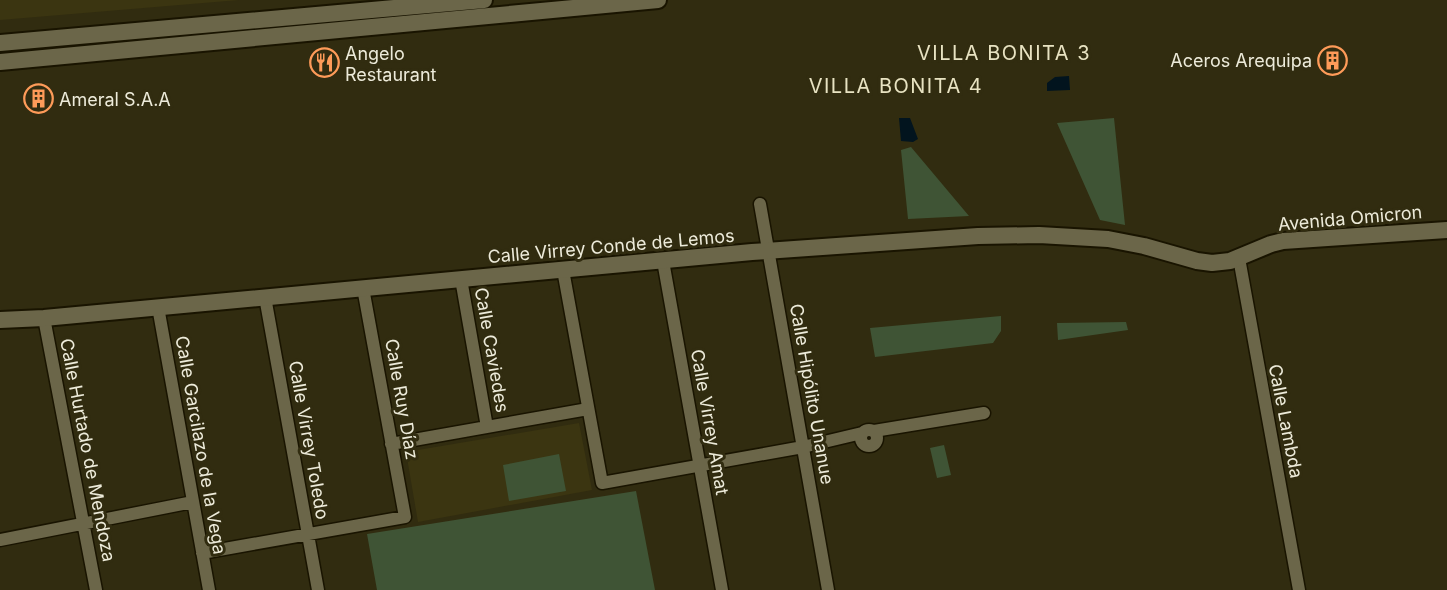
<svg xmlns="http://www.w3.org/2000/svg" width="1447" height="590" viewBox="0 0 1447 590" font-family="Inter,sans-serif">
<rect width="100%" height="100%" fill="#312c10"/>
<path fill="#3b3511" d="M0 0H239L0 20Z
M579 423 592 490 418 522 406 452Z"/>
<path fill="#3f5435" d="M1114 118 1125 225 1100 220 1057 123Z
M911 147 969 216 908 219 901 150Z
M1001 316V331L993 343 875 357 870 328Z
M1126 322 1128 330 1058 340 1057 323Z
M944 445 951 475 937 478 930 448Z
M559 454 566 491 509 501 503 465Z
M636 491 655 590H377L367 534Z"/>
<path fill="#02141e" d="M1069 76 1070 90 1047 91V83L1055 77Z
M899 118H910L918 139 913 142 901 141Z"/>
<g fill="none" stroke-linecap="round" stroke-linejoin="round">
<defs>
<path id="street" d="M760 204 828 590
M1239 258 1299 590
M663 261 722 590
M563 270 602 483 803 447 862 433
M461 279 487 427
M265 297 318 590
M158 307 209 590
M44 318 96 590
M861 438a8 8 0 1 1 16 0a8 8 0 1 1-16 0Z
M874 431 984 413
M391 444 588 409
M0 540 193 502
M202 553 405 517 363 288"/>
<path id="secondary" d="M0 43 484 0
M0 62 658 0
M0 320 44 318 752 252 978 236 1039 235 1108 239 1144 246 1197 261 1212 263 1230 261 1271 244 1283 241 1447 230"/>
</defs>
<use href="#street" stroke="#191400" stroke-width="15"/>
<use href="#secondary" stroke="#191400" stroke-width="20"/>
<use href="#street" stroke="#6b6649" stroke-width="12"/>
<use href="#secondary" stroke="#6b6649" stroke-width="16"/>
</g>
<defs>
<symbol id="building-ring" viewBox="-11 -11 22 22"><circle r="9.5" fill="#312c10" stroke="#fe9b59" stroke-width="1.5"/><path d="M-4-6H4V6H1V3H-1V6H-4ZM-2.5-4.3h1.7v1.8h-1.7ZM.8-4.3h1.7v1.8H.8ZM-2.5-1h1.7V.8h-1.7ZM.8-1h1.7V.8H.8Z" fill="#fe9b59"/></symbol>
<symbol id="restaurant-ring" viewBox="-11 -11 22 22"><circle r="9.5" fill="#312c10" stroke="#fe9b59" stroke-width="1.5"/><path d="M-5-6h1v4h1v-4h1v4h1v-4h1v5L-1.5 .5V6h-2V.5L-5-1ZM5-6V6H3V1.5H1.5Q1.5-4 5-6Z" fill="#fe9b59"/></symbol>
</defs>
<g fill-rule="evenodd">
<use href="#building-ring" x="1316" y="44" width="33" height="33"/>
<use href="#restaurant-ring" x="308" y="46" width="33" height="33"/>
<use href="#building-ring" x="22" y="82" width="33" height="33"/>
</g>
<g text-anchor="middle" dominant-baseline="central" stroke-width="6" stroke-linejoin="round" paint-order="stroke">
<g font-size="18" fill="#edebda" stroke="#312c10" text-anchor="start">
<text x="345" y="53">Angelo<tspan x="345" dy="21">Restaurant</tspan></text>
<text x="1312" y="60" text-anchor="end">Aceros Arequipa</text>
<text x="59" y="99">Ameral S.A.A</text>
</g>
<g font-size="18" fill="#edebda" stroke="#312c10">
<text transform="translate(1350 218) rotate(-5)">Avenida Omicron</text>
<text transform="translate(611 246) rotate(-5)">Calle Virrey Conde de Lemos</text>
<text transform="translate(492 350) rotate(80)">Calle Caviedes</text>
<text transform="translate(812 394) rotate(80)">Calle Hipólito Unanue</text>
<text transform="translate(402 399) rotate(80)">Calle Ruy Díaz</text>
<text transform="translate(1286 421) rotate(79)">Calle Lambda</text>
<text transform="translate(710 422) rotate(80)">Calle Virrey Amat</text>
<text transform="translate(309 440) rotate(80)">Calle Virrey Toledo</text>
<text transform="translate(201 445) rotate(80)">Calle Garcilazo de la Vega</text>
<text transform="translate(88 450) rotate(79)">Calle Hurtado de Mendoza</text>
</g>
<g font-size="20" letter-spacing="1.5" fill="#e8e3c2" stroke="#312c10">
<text x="1004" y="53">VILLA BONITA 3</text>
<text x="896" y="86">VILLA BONITA 4</text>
</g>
</g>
</svg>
